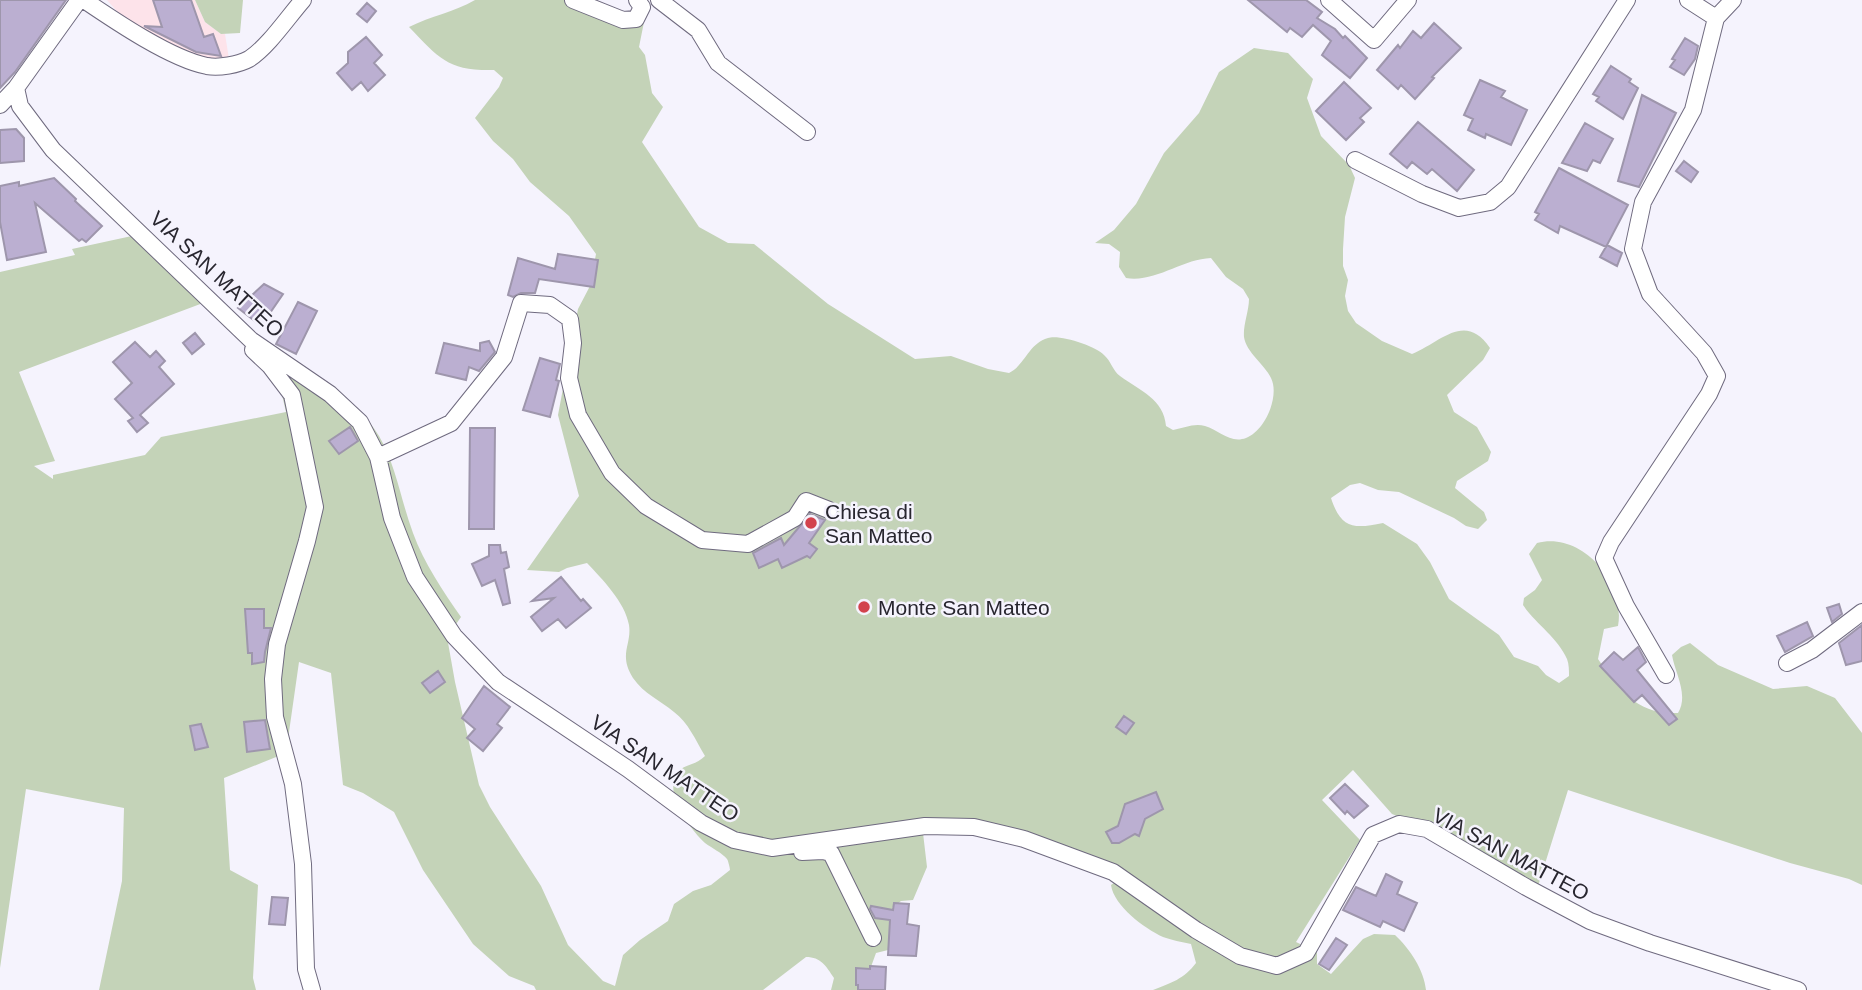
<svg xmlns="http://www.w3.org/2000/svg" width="1862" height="990" viewBox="0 0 1862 990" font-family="Helvetica,sans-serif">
<rect width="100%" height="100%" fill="#f5f3fd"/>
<path fill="#fde3ea" d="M107 0H195L205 22 221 34H225L229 59 216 60 202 57 174 45 122 17Z"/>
<path fill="#c4d3b8" d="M195 0H243L240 33 221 34 205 22Z
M475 0H594L602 14 637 24 644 22 639 47 645 55 652 93 663 107 642 142 699 227 728 243 754 244 828 304 915 359 951 356 988 369 1009 373C1026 364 1028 344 1048 338 1059 334 1096 346 1104 355 1111 361 1113 371 1120 376 1140 391 1164 399 1166 426L1173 430C1184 428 1194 423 1205 426 1219 430 1230 444 1246 438 1265 431 1280 396 1271 378 1265 365 1246 352 1244 337 1243 325 1249 311 1249 299L1243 289 1226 277 1211 258C1182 259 1155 283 1126 278L1119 267 1120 252 1109 244 1095 243 1114 230 1136 204 1164 153 1199 113 1219 72 1254 48 1288 53 1313 79 1307 98 1321 136 1349 165 1355 178 1345 217 1343 249V266L1348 280 1345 296 1348 311 1356 323 1382 341 1412 354C1441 342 1465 311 1490 348L1483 360 1447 395 1454 412 1477 427 1491 452 1488 461 1457 481 1455 488 1484 512 1487 520 1478 529 1466 526 1454 518 1399 492 1378 490 1360 483 1350 485 1331 498C1341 529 1354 529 1383 523L1417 544 1430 562 1449 599 1499 635 1514 657 1538 666 1546 675 1559 683 1569 676C1569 671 1569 664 1567 659 1558 638 1536 624 1523 605L1524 598 1535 590 1542 580 1529 554 1537 543C1582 531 1626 583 1618 626L1604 629 1598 659C1619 690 1637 715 1678 713 1689 695 1675 673 1672 655L1681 647 1690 643 1718 665 1773 689 1807 686 1835 698 1862 733V885L1849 879 1790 863 1568 790 1534 899 1507 886 1513 872 1445 836 1392 814 1353 770 1322 800 1360 840 1296 942 1317 952V964L1331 974 1363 939 1374 934 1395 935C1410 949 1424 970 1426 990H1153C1171 983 1184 979 1196 963L1191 944C1182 942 1171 940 1163 937 1144 928 1114 906 1111 885L1121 878 995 834 923 833 927 867 913 900 901 901 892 908 896 943 888 950 876 953 868 975 886 990H831L834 978C826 966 821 957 806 957L763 990H536L534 986 509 976 473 944 423 870 394 812 363 793 343 785 331 673 299 662 286 753 224 778 230 870 258 885 253 978 256 990H99L122 881 124 808 26 789 0 968V272L75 255 72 249 141 234 211 300 19 372 55 461 34 466 53 479V475L145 455 161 437 286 412 279 382 286 355C320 376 358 401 379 436 396 465 401 501 413 533 424 563 443 591 461 617L447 637 455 682 479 785 490 807 541 886 568 945 603 981 615 986 623 955 640 940 668 921 674 904 693 891 711 885 730 870C730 868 728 860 727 859 722 853 712 848 705 843 690 829 662 792 678 772 684 764 695 766 705 756 696 741 688 722 674 712 660 700 644 694 633 678 618 654 632 645 629 625 625 602 602 579 587 563L567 568 559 572 527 570 579 496 558 415 578 309 590 286 596 254 569 216 530 182 513 159 493 141 475 118 499 87 503 78 494 70C448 71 440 59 409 27 431 16 454 12 475 0Z"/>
<path fill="#bbafd1" stroke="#9e96ac" stroke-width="2" d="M0 0H66L15 72 0 88Z
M153 0H191L204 37 213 34 221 56 196 52 144 26 162 27Z
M1248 0H1306L1322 12 1317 18 1335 29 1343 38 1345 36 1367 58 1350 78 1322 55 1331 41 1313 25 1302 37 1290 28 1287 32Z
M367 3 376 11 367 22 357 14Z
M1434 23 1461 48 1432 77 1434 78 1415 99 1401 85 1398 89 1377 70 1398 45 1400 48 1413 31 1421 38Z
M366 37 382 55 374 63 385 75 368 91 361 82 352 90 337 73 348 63V52Z
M1685 38 1698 46 1695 59 1684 75 1670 67 1675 60 1672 59Z
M1611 66 1631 79 1629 82 1638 88 1623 119 1596 101 1599 97 1593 94Z
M1480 80 1505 91 1501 97 1527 110 1511 145 1486 134 1485 138 1468 130 1473 119 1464 115Z
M1344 82 1371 108 1360 118 1364 122 1346 140 1316 111Z
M1642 95 1676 113 1639 187 1618 181Z
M1418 122 1474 170 1457 191 1432 169 1427 174 1412 162 1407 168 1390 154Z
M1585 123 1613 139 1600 163 1593 160 1587 171 1562 163Z
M16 129 24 138V161L0 163V130Z
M1684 161 1698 172 1691 182 1676 171Z
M1559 168 1628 205 1606 247 1560 226 1558 233 1535 220 1539 214 1535 212Z
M54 178 76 199 75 201 102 226 86 242 82 239 79 241 35 203 46 252 7 260 0 222V186L19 182V186Z
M1607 245 1622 253 1617 266 1600 257Z
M558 254 598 260 594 287 539 279 535 293H521L513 297 508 295 518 258 555 269Z
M264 284 283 294 261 326 238 308Z
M298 302 317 311 296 354 276 344Z
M195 333 204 344 192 354 183 343Z
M489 341 495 352 479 371 469 367 466 380 436 373 444 343 480 351V343Z
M135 342 150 357 156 351 165 361 159 367 174 384 140 415 148 423 137 432 128 421 133 418 115 399 132 383 113 362Z
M540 358 560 364 556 380 559 381 550 417 523 410Z
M350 427 358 441 339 454 329 441Z
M470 428H495L494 529H469Z
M810 514 825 520 809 543 817 549 810 558 807 556 782 568 778 559 759 568 753 553 781 538 784 545Z
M489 545H500L501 553 506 552 509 567 504 569 510 603 503 605 495 580 482 586 472 564 489 556Z
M561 577 581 601 583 599 591 608 566 628 558 619 542 631 531 617 554 598 532 601Z
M1839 604 1842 614 1832 622 1827 608Z
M245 609H264V628H271L265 652 264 662 252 664V653H248Z
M1807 622 1813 636 1785 652 1777 636Z
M1862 625V661L1846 665 1839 643Z
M1638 647 1646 662 1637 670 1677 719 1669 725 1642 695 1634 702 1600 666 1614 652 1623 660Z
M438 671 445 682 430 693 422 683Z
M484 686 510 707 497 724 502 728 483 751 467 738 475 729 462 718Z
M1124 716 1134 723 1126 734 1116 727Z
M265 720 270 749 247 752 244 722Z
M201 724 208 747 195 750 190 726Z
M1345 784 1368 806 1354 818 1347 811 1345 814 1330 798Z
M1156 792 1163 809 1145 819 1139 836 1135 834 1119 843H1112L1106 832 1118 826 1125 804Z
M1386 874 1402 882 1397 894 1417 903 1404 931 1383 921 1380 927 1343 910 1356 887 1376 896Z
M272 897 288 898 285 925 269 924Z
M894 903 909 904 907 924 919 926 916 956 888 955 890 920 875 918 870 909 871 906 893 910Z
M1336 938 1347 945 1329 970 1319 964Z
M870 966 886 967 885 990H858V985H856V968L870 969Z"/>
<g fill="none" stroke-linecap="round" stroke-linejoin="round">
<defs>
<path id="minor" d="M84 0C115 21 171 59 207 66 219 68 238 65 249 59 268 47 288 17 303 0
M573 0 623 20 636 19 642 7 637 0
M659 0 698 30 718 63 807 132
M1329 0 1374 40 1408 0
M1688 0 1716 18
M16 88 20 106 53 150 251 340 330 394 360 422 378 457 392 518 415 577 454 636 498 682 628 769 701 823 734 840 772 848 925 826 974 827 1024 839 1113 872 1196 930 1240 956 1277 966 1306 953 1373 835 1399 824 1427 829 1526 887 1590 921 1650 943 1798 990
M0 105 16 88 79 0
M1355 160 1422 194 1459 208 1490 202 1508 187 1627 0
M253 350 270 366 292 395 315 507 307 541 277 644 273 679 275 717 293 784 303 864 306 969 312 990
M378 457 451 423 504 357 521 303 550 305 570 319 573 343 569 378 578 415 612 473 646 506 702 540 748 544 795 518 806 501 829 510
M1787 663 1812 650 1862 612
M1666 675 1626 606 1604 558 1611 542 1709 394 1717 376 1704 353 1650 294 1633 249 1643 202 1693 110 1716 18 1733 0
M802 852 823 851 831 853 873 938"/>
</defs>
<use href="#minor" stroke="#6f6a7f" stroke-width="18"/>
<use href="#minor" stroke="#fff" stroke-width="16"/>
</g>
<g fill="#d2424d" stroke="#f5f3fd" stroke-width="2.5">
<circle cx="811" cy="523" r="7"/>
<circle cx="864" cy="607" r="7"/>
</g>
<g text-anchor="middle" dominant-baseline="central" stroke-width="5" stroke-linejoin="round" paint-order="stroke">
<g font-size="21" fill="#28262f" stroke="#f5f3fd">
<text transform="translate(217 274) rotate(43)">VIA SAN MATTEO</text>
<text transform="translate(665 768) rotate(34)">VIA SAN MATTEO</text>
<text transform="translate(1511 854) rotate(28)">VIA SAN MATTEO</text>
</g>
<g font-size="21" fill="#28262f" stroke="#f5f3fd" text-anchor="start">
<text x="825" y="511">Chiesa di<tspan x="825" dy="24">San Matteo</tspan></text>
<text x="878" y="607">Monte San Matteo</text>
</g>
</g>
</svg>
